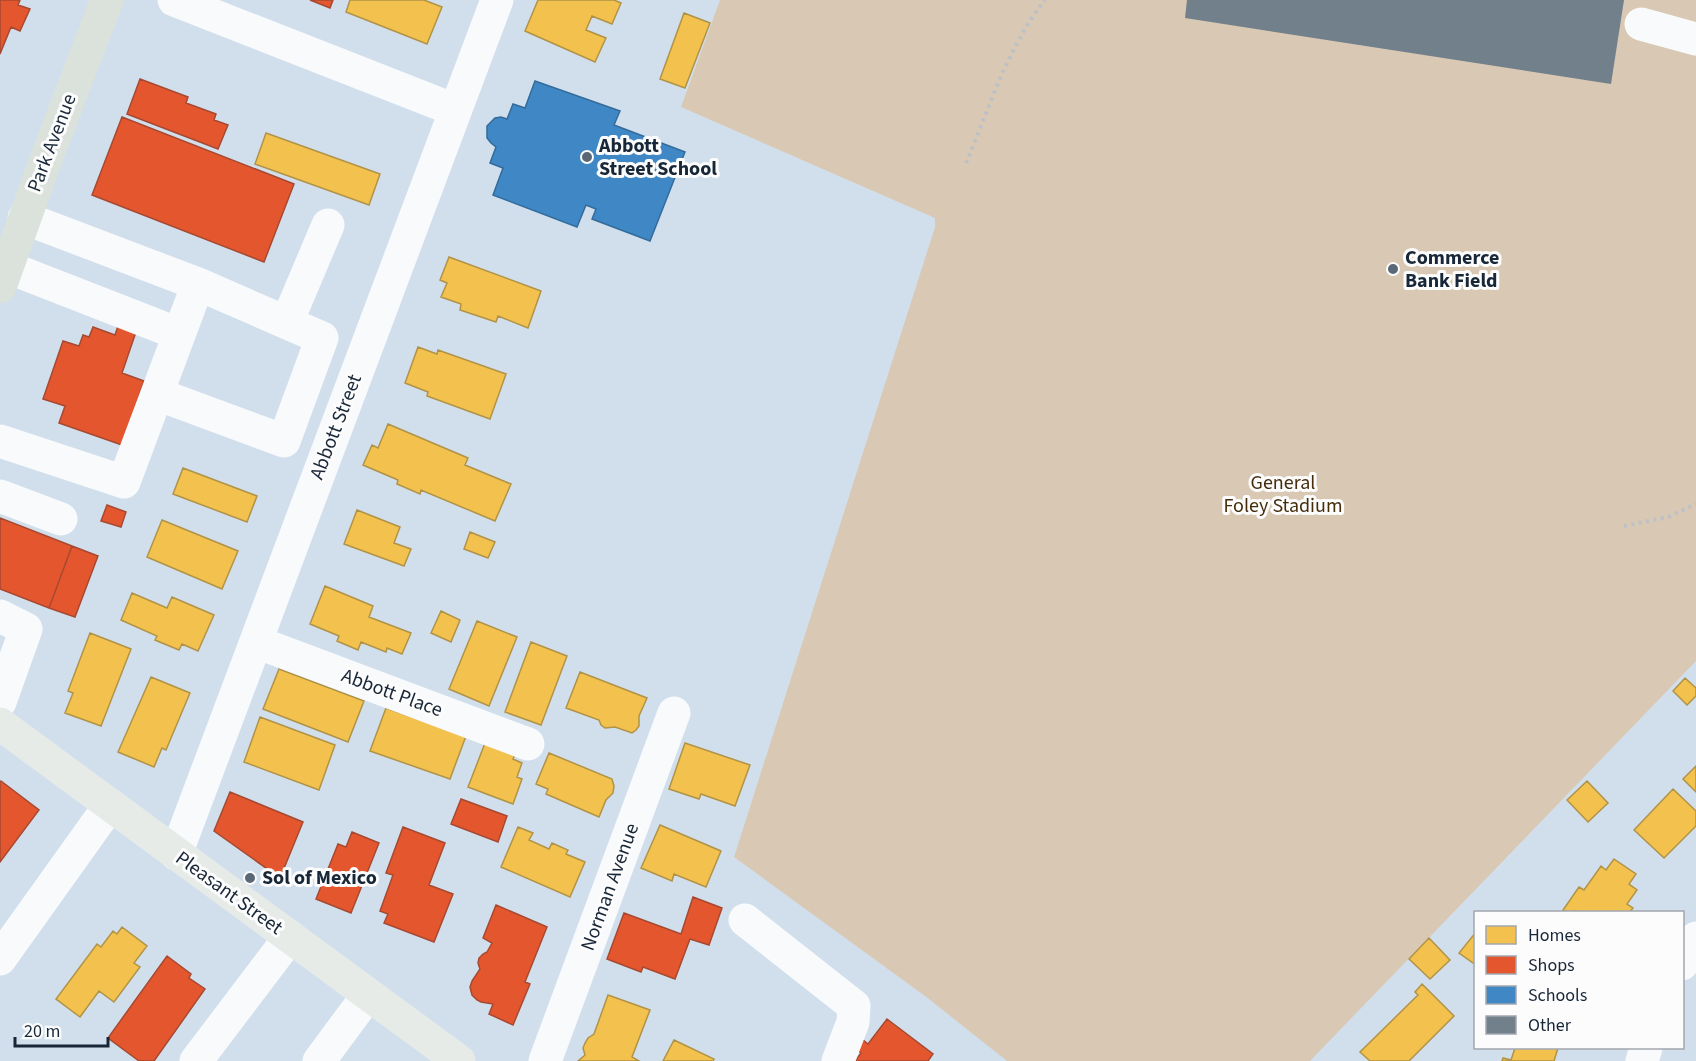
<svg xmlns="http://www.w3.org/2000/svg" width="1696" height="1061" viewBox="0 0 1696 1061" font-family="'Source Sans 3',sans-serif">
<rect width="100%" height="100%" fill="#d1dfed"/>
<path fill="#d9c9b4" d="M720 0H1696V661L1310 1061H1007L925 996 734 857 935 227V218L681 107Z"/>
<path fill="#f2c14e" stroke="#b19347" stroke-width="1.5" d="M350 0H424L442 7 427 44 346 12Z
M538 0H614L621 3 612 24 592 16 586 30 606 38 595 62 525 31Z
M684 13 710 23 685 88 660 79Z
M266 133 380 174 369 205 255 164Z
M449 257 541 291 528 328 498 316 496 322 460 310 461 304 441 297 447 283 440 280Z
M418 347 437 354 438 350 506 374 490 419 427 396 428 392 405 383Z
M388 424 468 458 465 465 511 484 495 521 421 490 420 494 397 484 398 480 363 465 372 445 378 448Z
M183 468 257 496 247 522 173 494Z
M357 510 400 527 394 543 411 549 404 566 344 544Z
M162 520 238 551 222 589 147 557Z
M470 532 495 542 488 558 464 549Z
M325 586 373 606 369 617 411 633 402 654 387 648 386 652 361 642 358 650 337 641 339 636 310 624Z
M132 593 167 608 172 597 214 615 198 651 182 644 179 650 155 640 157 636 121 620Z
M441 611 460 620 451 642 431 633Z
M477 621 517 637 489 706 449 689Z
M90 633 131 649 101 726 65 713 73 693 68 691Z
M531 642 567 656 541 725 505 712Z
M279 669 364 701 348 742 263 709Z
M580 672 647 698 639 716V726L636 730 632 733 615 727 605 728 601 725 599 720 566 708Z
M151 677 190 693 166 750 162 748 154 767 118 752Z
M1685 678 1696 688V696L1687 705 1673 691Z
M386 708 466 736 450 779 370 751Z
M260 717 335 745 319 790 244 762Z
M487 738 517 750 513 759 522 763 517 777 522 779 513 804 468 787Z
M685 743 750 765 735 806 701 794 699 799 669 789Z
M549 753 612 779 614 786 613 793 606 800 599 817 546 794 548 789 536 784Z
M1696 766V792L1683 779Z
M1587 781 1608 803 1588 822 1567 800Z
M1673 789 1696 811V826L1664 858 1634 830Z
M660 825 721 851 706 887 674 874 672 881 641 868Z
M518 827 533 833 529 840 549 849 552 843 568 850 566 854 585 862 570 897 501 867Z
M1614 859 1636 874 1629 884 1637 890 1627 904 1633 908 1630 912H1578L1576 911 1567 912 1563 910 1579 887 1584 890 1601 866 1606 870Z
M122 927 147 946 134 963 140 967 114 1002 99 991 80 1017 56 999 97 944 101 947 113 931 117 934Z
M1476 932V965L1459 953Z
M1429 938 1450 960 1430 979 1409 959Z
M1422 984 1454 1016 1409 1061H1370L1360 1052 1418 995 1415 992Z
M608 995 650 1010 632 1057 639 1061H578L585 1055 583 1048 585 1043 588 1038 594 1034Z
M674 1040 714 1059 713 1061H663Z
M1515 1048H1558L1554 1061H1502L1503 1058 1511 1060Z"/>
<path fill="#e4572e" stroke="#a74931" stroke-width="1.5" d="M0 0H20L18 5 30 9 20 31 11 27 0 54Z
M310 0H333L330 8Z
M140 79 188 97 186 103 216 114 214 120 228 125 218 149 127 114Z
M122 117 294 184 264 262 92 195Z
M119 323 137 329 122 373 144 381 122 445 59 423 65 406 43 399 63 341 79 346 83 335 89 337 93 327 115 335Z
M107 505 126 512 121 527 101 521Z
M0 518 72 546 49 608 0 589Z
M72 546 98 556 75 617 49 608Z
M1 781 39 810 0 862V782Z
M230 792 303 822 280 878 214 831Z
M461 799 507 816 498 842 451 824Z
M403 827 445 843 429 885 453 894 434 942 384 923 388 914 380 911 393 875 386 873Z
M352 832 379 843 351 913 316 899 338 844 346 847Z
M693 897 722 908 709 945 690 939 675 979 643 967 641 972 607 959 624 913 681 934Z
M496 905 547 927 525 982 530 984 513 1025 489 1014 493 1004 481 1002 477 1000 472 995 470 987 472 981 480 969 478 963 479 958 483 954 487 952 492 943 483 938Z
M167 956 191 974 189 978 205 989 154 1061H139L108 1038Z
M887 1019 933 1054 928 1061H855L861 1053 855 1048 862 1039 868 1044Z"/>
<path fill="#3f88c5" stroke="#336b9b" stroke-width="1.5" d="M535 81 620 111 614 125 685 152 650 241 592 219 596 209 586 205 577 227 493 195 503 168 490 163 496 147 491 143 487 138V126L495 118 501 117 507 119 513 104 525 108Z"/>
<path fill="#71808b" d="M1187 0H1624L1611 84 1185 18Z"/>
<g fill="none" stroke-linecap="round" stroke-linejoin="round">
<path stroke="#bbc1c7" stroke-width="4" stroke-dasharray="3 4.5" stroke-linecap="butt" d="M966 163C988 111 1009 44 1045 0
M1624 526 1668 517 1696 504"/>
<path stroke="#f8fafc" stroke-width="33" d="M174 0 455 110
M1641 24 1696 39
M24 218 198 284
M7 267 179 334
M287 322 328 225
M0 441 124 482C149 416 173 350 198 284L322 338 284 441 157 394
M0 496 61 519
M0 616 26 629 0 702
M256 642 528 744
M176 854 497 0
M745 920 854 1006 853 1022 838 1061
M0 959 110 805
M1682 964 1696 938
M196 1061 290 937
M319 1061 368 995
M545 1061 674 713
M1642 1061 1646 1048"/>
<path stroke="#e6ebe8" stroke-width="33" d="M0 724 459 1061"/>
<path stroke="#dae2db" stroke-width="33" d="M0 287 48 154 107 0"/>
</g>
<g fill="#596777" stroke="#fcfcfc" stroke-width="2">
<circle cx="587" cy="157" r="6"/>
<circle cx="1393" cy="269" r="6"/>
<circle cx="250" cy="878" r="6"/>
</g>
<g text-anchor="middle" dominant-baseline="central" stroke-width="6" stroke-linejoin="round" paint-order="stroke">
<g font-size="20" fill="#182738" stroke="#fcfcfc">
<text transform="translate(52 143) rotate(-69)">Park Avenue</text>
<text transform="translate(336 427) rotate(-69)">Abbott Street</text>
<text transform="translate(392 693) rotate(20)">Abbott Place</text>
<text transform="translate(610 887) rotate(-70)">Norman Avenue</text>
<text transform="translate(229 893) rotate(36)">Pleasant Street</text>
</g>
<g font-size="20" font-weight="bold" fill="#182738" stroke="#fcfcfc" text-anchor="start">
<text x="599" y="146">Abbott<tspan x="599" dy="23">Street School</tspan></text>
<text x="1405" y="258">Commerce<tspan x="1405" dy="23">Bank Field</tspan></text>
<text x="262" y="878">Sol of Mexico</text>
</g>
<g font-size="20" fill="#452d0b" stroke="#fcfcfc">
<text x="1283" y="483">General<tspan x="1283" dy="23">Foley Stadium</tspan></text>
</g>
</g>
<rect x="1474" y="911" width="210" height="138" fill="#fcfcfc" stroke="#a1a7ae" stroke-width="1.5"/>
<rect x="1486" y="926" width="30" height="18" fill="#f2c14e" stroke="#a1a7ae" stroke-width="1.5"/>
<text x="1528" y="941" font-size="18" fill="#182738">Homes</text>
<rect x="1486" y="956" width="30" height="18" fill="#e4572e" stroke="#a1a7ae" stroke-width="1.5"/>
<text x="1528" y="971" font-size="18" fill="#182738">Shops</text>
<rect x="1486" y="986" width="30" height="18" fill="#3f88c5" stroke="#a1a7ae" stroke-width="1.5"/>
<text x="1528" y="1001" font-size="18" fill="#182738">Schools</text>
<rect x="1486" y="1016" width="30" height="18" fill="#71808b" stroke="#a1a7ae" stroke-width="1.5"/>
<text x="1528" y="1031" font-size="18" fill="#182738">Other</text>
<path d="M15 1037v9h93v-9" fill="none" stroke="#182738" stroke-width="3"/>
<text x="24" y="1037" font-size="18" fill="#182738" stroke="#fcfcfc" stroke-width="4.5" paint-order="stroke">20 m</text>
</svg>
